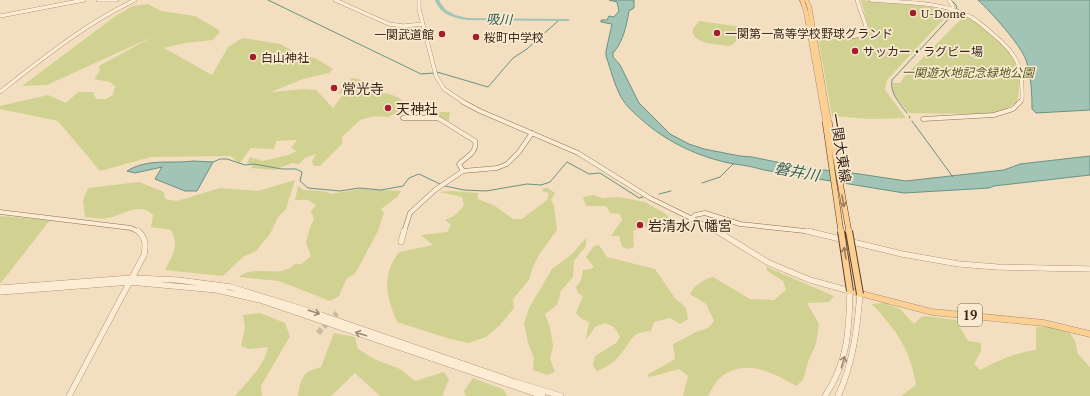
<svg xmlns="http://www.w3.org/2000/svg" width="1090" height="396" viewBox="0 0 1090 396" font-family="'PT Serif','Noto Sans JP',serif">
<rect width="100%" height="100%" fill="#f3debf"/>
<path fill="#d1d292" d="M861 0 933 7 950 12 887 80 885 90 906 118 871 119 832 116 818 37 821 36C835 37 854 42 867 35L869 29Z
M148 4 161 11 195 16 219 30V33L213 40 185 43 164 48 212 75 228 47 243 38 280 44 297 53 315 58 333 69 329 73 303 79 271 92 305 89 316 90 333 108 345 92 337 94 352 78 363 80 375 92 390 94 399 98 408 106 406 108 434 112H450L449 121 421 112 403 110 388 117 374 116 360 120 342 137V144L320 166H314L312 161 316 154 305 158 299 164 292 163 275 170 251 168 253 165 247 163 250 157 262 161 288 155 297 151 291 148 297 140 276 141 274 149 251 148 239 164 231 156 151 157 100 171 58 121 0 109V106L48 95 66 103 78 92H93L96 99H106L113 95 115 86 110 82 94 79 100 71 99 66 152 37 47 85 22 86 117 15 133 6Z
M964 16 970 17C986 31 1010 44 1018 65 1021 77 1019 91 1017 102L1001 112 982 114 909 113C902 104 891 95 893 83H901L903 78Z
M699 21 742 27C740 35 738 43 729 46 718 44 699 45 693 34V29Z
M295 180 286 209 278 217 270 234 256 251 243 257 223 276 165 270C172 256 180 246 171 230L151 227 153 215C140 201 123 215 108 218 101 220 92 217 85 217L83 200 88 188 139 182 164 192 165 199 177 201 220 188 258 191Z
M298 186 303 190 324 191 331 194 359 189 401 191 397 197 381 209 384 213 378 231 355 274 347 278 339 296 330 301 279 281 239 277C256 263 279 280 295 264H302L311 256 306 243 310 227 314 219 311 211 316 205 308 200H295Z
M543 188H548L555 193 551 200 554 205 557 230 539 255 533 267 529 280 513 299 514 308 500 325 486 337 469 343 450 339 397 322C386 295 381 277 399 252L433 245 421 235 447 232 451 225 445 220 454 216 464 206 462 197 439 192 452 191 478 193V199L495 206 513 219H522L547 200 549 193 542 191Z
M593 195 603 198 619 197 645 202 666 214 675 227 665 232 656 229 651 225 633 231 634 247 629 249 622 247 619 236H611L622 220 620 214 610 213 606 206H586L583 197Z
M0 216 50 220 0 284Z
M586 238V246L574 261 573 277 561 291 557 305 545 314 550 327 553 346 550 359 555 372 547 375 533 370 534 358 528 343 524 323 529 308 552 269 572 254Z
M599 245 607 257 655 269 674 297 686 308 688 319 680 324 670 318 654 322 651 331C630 332 632 341 620 355 614 363 607 367 597 371L593 366 595 356 616 343 620 337 614 327 605 323 595 327 586 340 589 322 582 319 576 313 583 296 578 293 576 287 581 280 583 270 590 269 594 267 586 257 594 246Z
M767 267 834 296 829 302 807 303 819 324 816 344 808 362 803 380 796 386C772 371 741 357 718 380 714 384 711 391 708 396H683L688 376 679 369 650 377 647 375 675 359 673 344 696 332 708 328 714 321 706 304 690 294C695 285 703 279 713 277L750 299 774 300 786 290 783 281 766 270Z
M885 303 900 309 914 324 921 317 926 316 956 320 968 341 981 343V351L974 364 980 370C999 360 1015 353 1036 350V327H1051L1070 333 1075 341 1078 354 1090 367V396H901L916 385C910 348 896 330 872 304Z
M260 313 285 323 290 336 261 386 262 396H235C247 382 265 365 268 347L249 349 241 346 245 327 243 315Z
M334 333 355 337 358 349 374 359 400 369 415 381 444 372 449 379 442 396H380L355 373 331 396H298C301 378 302 372 321 367Z
M473 378 504 390 507 396H466L464 391Z"/>
<path fill="#a2c4b7" stroke="#689384" d="M609 0H634V8L629 11C626 27 624 39 614 52H613V57L620 65 639 103 670 134 689 144 704 149 740 156 752 157 811 169 846 172 906 181 1004 170 1020 164 1090 156V175L994 186 989 188 904 193 764 170C753 167 745 165 734 164 701 158 666 142 641 119 633 112 626 106 621 97 614 84 611 70 606 56V51L612 24 601 22V20H607L609 16 614 17 619 11 617 2Z
M978 0H1090V110L1036 113 1032 109C1032 93 1031 75 1026 60 1020 44 991 12 978 0Z
M193 161 213 162 197 191H185L155 179 162 167 135 173 127 171C148 158 170 164 193 161Z"/>
<g fill="none" stroke-linecap="round" stroke-linejoin="round">
<path stroke="#689384" stroke-width="1" d="M268 0 421 74 434 73
M951 0 956 5 957 9
M437 72 488 87 513 58 527 49 559 20
M907 113C899 102 890 94 892 80L955 12
M909 116 910 118
M912 121 953 177
M213 162 220 159H227L245 165 254 164 282 169H296L302 172 300 181 308 188 340 191 359 188 381 190 403 186 409 178 419 174 440 184
M702 183 720 177 734 163
M445 186 464 190 486 191 527 184 541 185 550 182 567 162 589 174 600 173 639 198 643 197
M659 194 671 191"/>
<path fill="#a2c4b7" fill-rule="evenodd" d="M435 0H439L441 4 446 10 455 15 467 18 568 19 570 20 568 21 467 20C453 18 440 14 435 0Z"/>
<path stroke="#ceba9e" stroke-width="5.5" stroke-dasharray="5.5 2.5" stroke-linecap="butt" d="M318 333 337 313"/>
<defs>
<path id="tertiary-far2" d="M98 0H117
M335 0 389 24 403 26 423 24
M419 0V9L436 76 444 89 465 103
M871 0C904 3 941 1 971 17 979 22 987 29 995 36 1019 56 1023 69 1022 100L1019 103
M949 0 953 6V10
M0 16 84 0
M814 33C831 36 848 41 865 33L866 26 857 0
M0 92C43 58 85 24 135 0"/>
<path id="tertiary-far1" d="M463 102 480 111 578 153 650 198 719 232
M403 118H438L475 141C478 152 466 157 459 164L463 171
M923 119 994 115 1013 109 1020 102
M0 212 131 228 139 232
M691 219 695 215 705 213 740 224 814 232
M404 232 410 213 435 190 463 171 497 168 507 164 519 152 532 133"/>
<path id="tertiary" d="M717 231 769 263 810 280 850 291C849 331 848 362 825 396
M807 231 902 254 959 264 997 267 1090 269
M401 242 404 231
M0 288 132 278 178 280 231 287 321 315 515 382 561 396
M0 292 130 282 217 290 260 300 543 396
M69 396 144 255C146 245 146 238 138 231
M838 396C853 363 857 330 860 294"/>
<path id="primary" d="M800 0H804L808 12 815 53 807 5 804 0H808L811 5 831 121 829 122H825L823 121 804 12Z
M850 288 932 309 1044 320 1090 331V337L1044 326 932 315 848 293 847 291 848 289Z"/>
</defs>
<use href="#tertiary-far2" stroke="#8e6e55" stroke-width="4"/>
<use href="#tertiary-far1" stroke="#8e6e55" stroke-width="5"/>
<use href="#tertiary" stroke="#8e6e55" stroke-width="6"/>
<use href="#primary" stroke="#5b3c2a" stroke-width="0.5"/>
<use href="#tertiary-far2" stroke="#fcecd3" stroke-width="3.5"/>
<use href="#tertiary-far1" stroke="#fcecd3" stroke-width="4"/>
<use href="#tertiary" stroke="#fcecd3" stroke-width="5.5"/>
<use href="#primary" fill="#fbd092" fill-rule="evenodd"/>
<defs>
<path id="primary-bridge-far1" d="M825 121 841 232
M829 121 849 232"/>
<path id="primary-bridge" d="M841 231 850 291
M849 231 860 294"/>
</defs>
<use href="#primary-bridge-far1" stroke="#5b3c2a" stroke-width="6" stroke-linecap="butt"/>
<use href="#primary-bridge" stroke="#5b3c2a" stroke-width="8" stroke-linecap="butt"/>
<use href="#primary-bridge-far1" stroke="#fbd092" stroke-width="5"/>
<use href="#primary-bridge" stroke="#fbd092" stroke-width="6"/>
</g>
<defs><path id="oneway-shaft" d="M-6 0H5M1.5-3L5.5 0L1.5 3" fill="none" stroke-width="1.6" stroke-linecap="round" stroke-linejoin="round"/></defs>
<g stroke="#9b7c56">
<use href="#oneway-shaft" transform="translate(843 201) rotate(80)"/>
<use href="#oneway-shaft" transform="translate(845 253) rotate(-99)"/>
</g>
<g stroke="#9c8a77">
<use href="#oneway-shaft" transform="translate(314 312) rotate(18)"/>
<use href="#oneway-shaft" transform="translate(361 334) rotate(-162)"/>
<use href="#oneway-shaft" transform="translate(843 362) rotate(-74)"/>
</g>
<g fill="#a31e2c" stroke="#f9e9cf" stroke-width="1.5">
<circle cx="913" cy="13" r="4"/>
<circle cx="717" cy="33" r="4"/>
<circle cx="442" cy="34" r="4"/>
<circle cx="476" cy="37" r="4"/>
<circle cx="855" cy="51" r="4"/>
<circle cx="253" cy="57" r="4"/>
<circle cx="334" cy="88" r="4"/>
<circle cx="388" cy="108" r="4"/>
<circle cx="640" cy="225" r="4"/>
</g>
<g text-anchor="middle" dominant-baseline="central" stroke-width="3.5" stroke-linejoin="round" paint-order="stroke">
<g font-size="12" fill="#3b281b" stroke="#f9e9cf" text-anchor="start">
<text x="921" y="13">U-Dome</text>
<text x="725" y="33">一関第一高等学校野球グランド</text>
<text x="434" y="34" text-anchor="end">一関武道館</text>
<text x="484" y="37">桜町中学校</text>
<text x="863" y="51">サッカー・ラグビー場</text>
<text x="261" y="57">白山神社</text>
</g>
<g font-size="12" font-style="italic" fill="#515a1f" stroke="#f9e9cf">
<text x="968" y="72">一関遊水地記念緑地公園</text>
</g>
<g font-size="13" font-style="italic" fill="#295d54" stroke="#f9e9cf">
<text transform="translate(499 19) rotate(1)">吸川</text>
</g>
<rect fill="#f9e9cf" stroke="#746251" stroke-width="1" x="958" y="304" width="24" height="22" rx="3"/>
<g font-size="13" font-weight="bold" fill="#3b281b">
<text x="970" y="315">19</text>
</g>
<g font-size="14" fill="#3b281b" stroke="#f9e9cf" text-anchor="start">
<text x="342" y="88">常光寺</text>
<text x="396" y="108">天神社</text>
<text x="648" y="225">岩清水八幡宮</text>
</g>
<g font-size="14" fill="#3b281b" stroke="#f9e9cf">
<text transform="translate(841 148) rotate(81)">一関大東線</text>
</g>
<g font-size="15" font-style="italic" fill="#295d54" stroke="#f9e9cf">
<text transform="translate(797 171) rotate(10)">磐井川</text>
</g>
</g>
</svg>
